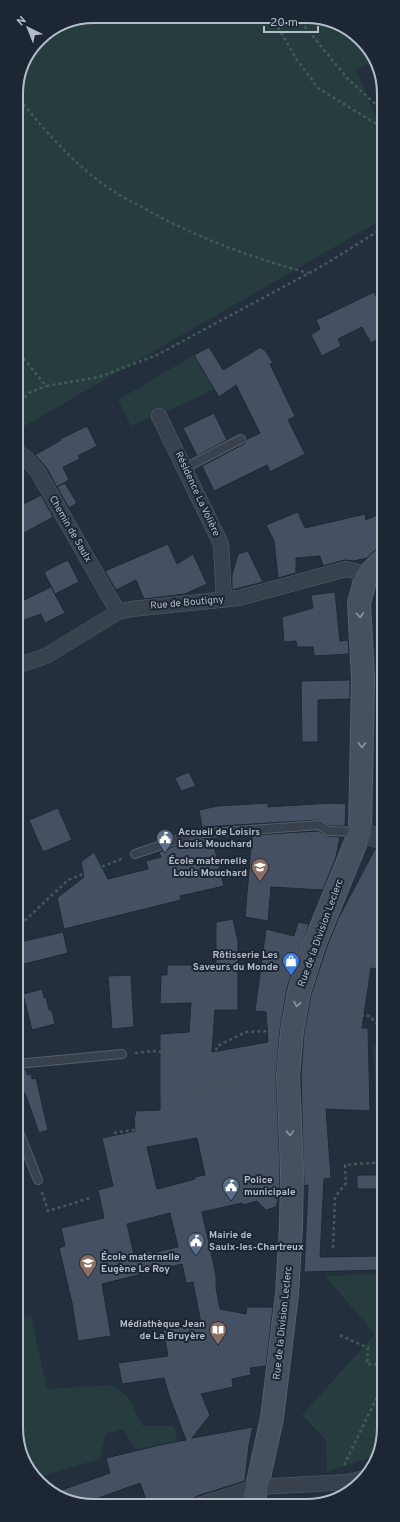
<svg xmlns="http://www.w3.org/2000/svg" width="400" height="1522" viewBox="0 0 400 1522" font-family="Overpass,sans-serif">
<rect width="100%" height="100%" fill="#242f3e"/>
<path fill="#263c3f" d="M94 16 322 18 361 39 373 62 356 69 383 135V219L16 431V89L22 64 39 39 64 22Z
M194 355 214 389 166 412 164 410 131 426 118 400Z
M384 1044V1175L379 1176 373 1045Z
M384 1268V1433L374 1456 327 1472 326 1440 302 1415 375 1334 325 1276 383 1274Z
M31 1316 47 1389 113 1385 128 1397 143 1426H174L178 1443 135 1449 123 1429 106 1434 99 1459 36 1478 17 1439V1318Z"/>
<path fill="#455162" stroke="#1f2835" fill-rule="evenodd" d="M374 292 383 309V337L371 343 362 327 338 339 341 346 322 356 311 335 320 329 316 320Z
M209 347 223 370 261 347 263 350 264 349 273 363 270 364 295 416 288 420 305 454 270 472 267 465 214 491 202 466 244 444 246 440 260 433 236 385 219 397 208 379 194 355Z
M214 413 227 440 197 456 183 428Z
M87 426 97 446 78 456 80 459 63 467 69 480 57 487 46 467 35 455 61 440 60 439Z
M65 483 77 503 69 508 57 487Z
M41 495 53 517 24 533 22 528 16 531V508Z
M298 512 305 528 365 514 366 520 383 512V548H379L374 551 367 558 354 561 344 560 323 566 320 556 296 558V573L278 578 274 541 266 525Z
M168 544 177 564 193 554 207 584 185 594 144 599 136 580 116 590 105 571Z
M248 551 263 582 232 590V575L238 554Z
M68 560 79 582 55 594 44 572Z
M51 587 65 613 45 623 41 614 16 623V604Z
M335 592 340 641 348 640 349 654 314 656 313 647H297L296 641 284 642 282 617 313 608 311 595Z
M350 680V699L318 700V742H302L301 681Z
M189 772 196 786 181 791 175 778Z
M268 803V807L332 803 346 804 345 826H330L319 820 202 827 199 810 218 806Z
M58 808 72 840 43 852 29 820Z
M318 831 327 836 340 837 336 857 323 890 271 887 268 921 245 917 252 835Z
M212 838 224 886 180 896 181 900 64 929 57 898 84 877 81 862 94 852 108 879 148 869 146 861 161 857 159 852 195 839Z
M375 849 384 851V966L379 965 378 969 371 968 362 1028H368L370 1111 326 1109 331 1178 324 1179 320 1257 381 1256V1270L304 1272 308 1185 304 1186 301 1076 304 1033 311 995 326 949 339 917Z
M233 919 238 941V1010H215L212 1052 268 1042 266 1012 255 1011 266 929 294 936 298 922 309 924 287 988 280 1030 276 1076 280 1168 279 1197 276 1207 266 1210 257 1201 243 1205 242 1203 202 1212 216 1275V1288L220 1309 246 1314 247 1307H273L266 1366 250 1368 251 1375 232 1379 233 1387 201 1394 210 1415 192 1438 253 1427 249 1445 245 1481 197 1496 193 1499 191 1505H148L140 1483 82 1504H78L56 1492 110 1473 106 1458 164 1444 186 1440 170 1398 164 1378 122 1384 118 1363 168 1356 163 1330 201 1323 193 1282 186 1283 182 1264 102 1284 111 1336 78 1341 72 1303 59 1248 65 1246 61 1228 104 1218 98 1190 113 1186 102 1138 135 1131 134 1116H136L135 1111 160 1110V1034L189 1032 191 1003 160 1004 161 975H167V965H216V922ZM197 1138 205 1175 195 1177V1179L188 1181 157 1189 147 1147ZM170 1213 178 1247 152 1253 151 1251 134 1255 127 1224Z
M63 932 68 953 20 965 16 951V943Z
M131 975 134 1027 112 1029 108 976Z
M42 989 44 998 46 997 49 1010H52L55 1024 32 1030 23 994Z
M17 1069H25L28 1075 31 1073 32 1079 36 1078 48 1130 39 1133 25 1093 17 1095Z
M357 1175H376L378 1189H357Z"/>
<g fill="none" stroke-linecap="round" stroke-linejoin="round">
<defs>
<path id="service" d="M185 468 241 439
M135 854 194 834 319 825 328 831 359 832
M17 1064 122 1054
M17 1127 38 1180"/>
<path id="minor" d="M159 416 221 544 224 600
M16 451 26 458 38 472 118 612
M16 666 46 656 118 612 131 609 239 598 346 569 355 571 366 577
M200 1505 257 1487 349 1482 365 1478"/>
<path id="tertiary" d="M360 832 384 840"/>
<path id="secondary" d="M255 1505 254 1500 272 1418 287 1294 291 1226 292 1168 288 1076 292 1031 299 992 314 945 360 832 363 678 359 603 366 577 383 560"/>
</defs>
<use href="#service" stroke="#565f6c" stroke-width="10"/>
<use href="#minor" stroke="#565f6c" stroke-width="16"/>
<use href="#tertiary" stroke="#565f6c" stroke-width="20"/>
<use href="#secondary" stroke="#565f6c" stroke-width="24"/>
<path stroke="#44595c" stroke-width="2.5" stroke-dasharray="3 3" stroke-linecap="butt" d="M272 17 297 60 318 88 383 128
M297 17 348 79 383 111
M16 95C44 130 75 166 113 191 122 197 132 202 142 207 194 237 250 257 308 273
M16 349 46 386 99 377 157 355 324 265 383 228
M16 406 29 393 46 386
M16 929 68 880 124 858
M135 1053 155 1051 176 1055 188 1065 213 1062 221 1084 268 1079
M213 1062 217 1046 246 1032 273 1031
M307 1083 342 1082 341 1039 344 1014 370 1016 376 1023H384
M114 1133 171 1124 164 1096 221 1084
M42 1192 48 1211 90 1198
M333 1248 335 1197 346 1183 345 1165 384 1162
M340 1335 368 1348 367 1364 384 1365
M344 1465 384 1383"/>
<use href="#service" stroke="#38414e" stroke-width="8"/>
<use href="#minor" stroke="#38414e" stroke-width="15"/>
<use href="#tertiary" stroke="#38414e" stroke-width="19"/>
<use href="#secondary" stroke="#465061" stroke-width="22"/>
</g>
<defs><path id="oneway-chevron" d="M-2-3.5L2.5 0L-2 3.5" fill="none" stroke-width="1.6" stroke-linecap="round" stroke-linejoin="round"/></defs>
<g stroke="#8e96a5">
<use href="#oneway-chevron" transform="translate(360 615) rotate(87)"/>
<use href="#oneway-chevron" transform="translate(362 745) rotate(91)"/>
<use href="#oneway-chevron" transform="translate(297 1004) rotate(100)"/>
<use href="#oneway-chevron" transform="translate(290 1133) rotate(88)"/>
</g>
<defs>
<symbol id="civic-pin" viewBox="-11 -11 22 30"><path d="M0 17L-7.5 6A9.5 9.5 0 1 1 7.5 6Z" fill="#5c6f8a" stroke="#1d2633"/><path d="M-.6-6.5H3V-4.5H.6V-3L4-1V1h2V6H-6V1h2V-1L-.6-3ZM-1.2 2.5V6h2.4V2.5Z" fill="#fff"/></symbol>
<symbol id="school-pin" viewBox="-11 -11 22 30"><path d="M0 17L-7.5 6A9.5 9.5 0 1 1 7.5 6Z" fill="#8d6e63" stroke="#1d2633"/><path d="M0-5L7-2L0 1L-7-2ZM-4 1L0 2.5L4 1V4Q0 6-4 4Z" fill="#fff"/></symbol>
<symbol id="shop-pin" viewBox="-11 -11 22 30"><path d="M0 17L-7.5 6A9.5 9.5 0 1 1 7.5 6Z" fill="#3f7fe0" stroke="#1d2633"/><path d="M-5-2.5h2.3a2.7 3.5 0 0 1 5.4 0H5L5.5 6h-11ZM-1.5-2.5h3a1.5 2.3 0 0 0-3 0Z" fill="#fff"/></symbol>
<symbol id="library-pin" viewBox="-11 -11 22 30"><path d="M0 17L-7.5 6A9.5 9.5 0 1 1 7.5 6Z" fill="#8d6e63" stroke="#1d2633"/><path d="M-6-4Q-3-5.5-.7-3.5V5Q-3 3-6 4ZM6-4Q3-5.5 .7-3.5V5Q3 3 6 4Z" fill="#fff"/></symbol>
</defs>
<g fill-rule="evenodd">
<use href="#civic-pin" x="155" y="828" width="20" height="27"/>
<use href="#school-pin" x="250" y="857" width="20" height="27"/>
<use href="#shop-pin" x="281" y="951" width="20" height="27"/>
<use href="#civic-pin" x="221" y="1176" width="20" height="27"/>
<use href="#civic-pin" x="186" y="1231" width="20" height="27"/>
<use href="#school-pin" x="78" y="1253" width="20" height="27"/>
<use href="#library-pin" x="208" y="1320" width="20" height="27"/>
</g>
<g text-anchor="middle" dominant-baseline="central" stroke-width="4" stroke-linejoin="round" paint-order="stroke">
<g font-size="10" fill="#b4bcc9" stroke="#1d2633">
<text transform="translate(197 494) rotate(65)">Résidence La Volière</text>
<text transform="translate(70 529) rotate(60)">Chemin de Saulx</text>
<text transform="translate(187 603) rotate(-5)">Rue de Boutigny</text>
<text transform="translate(321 933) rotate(-70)">Rue de la Division Leclerc</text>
<text transform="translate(283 1323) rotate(-84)">Rue de la Division Leclerc</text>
</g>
<g font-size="10" font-weight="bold" fill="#b4bcc9" stroke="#1d2633" text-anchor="start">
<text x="178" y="832">Accueil de Loisirs<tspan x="178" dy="12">Louis Mouchard</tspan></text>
<text x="247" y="861" text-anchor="end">École maternelle<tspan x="247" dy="12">Louis Mouchard</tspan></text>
<text x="278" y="955" text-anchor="end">Rôtisserie Les<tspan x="278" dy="12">Saveurs du Monde</tspan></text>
<text x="244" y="1180">Police<tspan x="244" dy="12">municipale</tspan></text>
<text x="209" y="1235">Mairie de<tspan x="209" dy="12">Saulx-les-Chartreux</tspan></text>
<text x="101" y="1257">École maternelle<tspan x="101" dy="12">Eugène Le Roy</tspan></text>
<text x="205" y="1324" text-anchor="end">Médiathèque Jean<tspan x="205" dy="12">de La Bruyère</tspan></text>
</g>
</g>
<path d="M0 0H400V1522H0ZM94 23H306A71 71 0 0 1 377 94V1428A71 71 0 0 1 306 1499H94A71 71 0 0 1 23 1428V94A71 71 0 0 1 94 23Z" fill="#1d2633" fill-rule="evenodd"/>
<path fill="none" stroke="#b4bcc9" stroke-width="2" d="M94 23H306A71 71 0 0 1 377 94V1428A71 71 0 0 1 306 1499H94A71 71 0 0 1 23 1428V94A71 71 0 0 1 94 23Z"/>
<g transform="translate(28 28) rotate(317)" stroke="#1d2633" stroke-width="3" paint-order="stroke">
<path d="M0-3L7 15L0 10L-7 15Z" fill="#b4bcc9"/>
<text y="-6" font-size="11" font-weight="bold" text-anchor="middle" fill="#b4bcc9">N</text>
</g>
<path d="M264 26v6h54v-6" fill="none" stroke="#b4bcc9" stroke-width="2"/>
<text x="270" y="26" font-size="12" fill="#b4bcc9" stroke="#1d2633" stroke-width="3" paint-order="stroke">20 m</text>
</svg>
